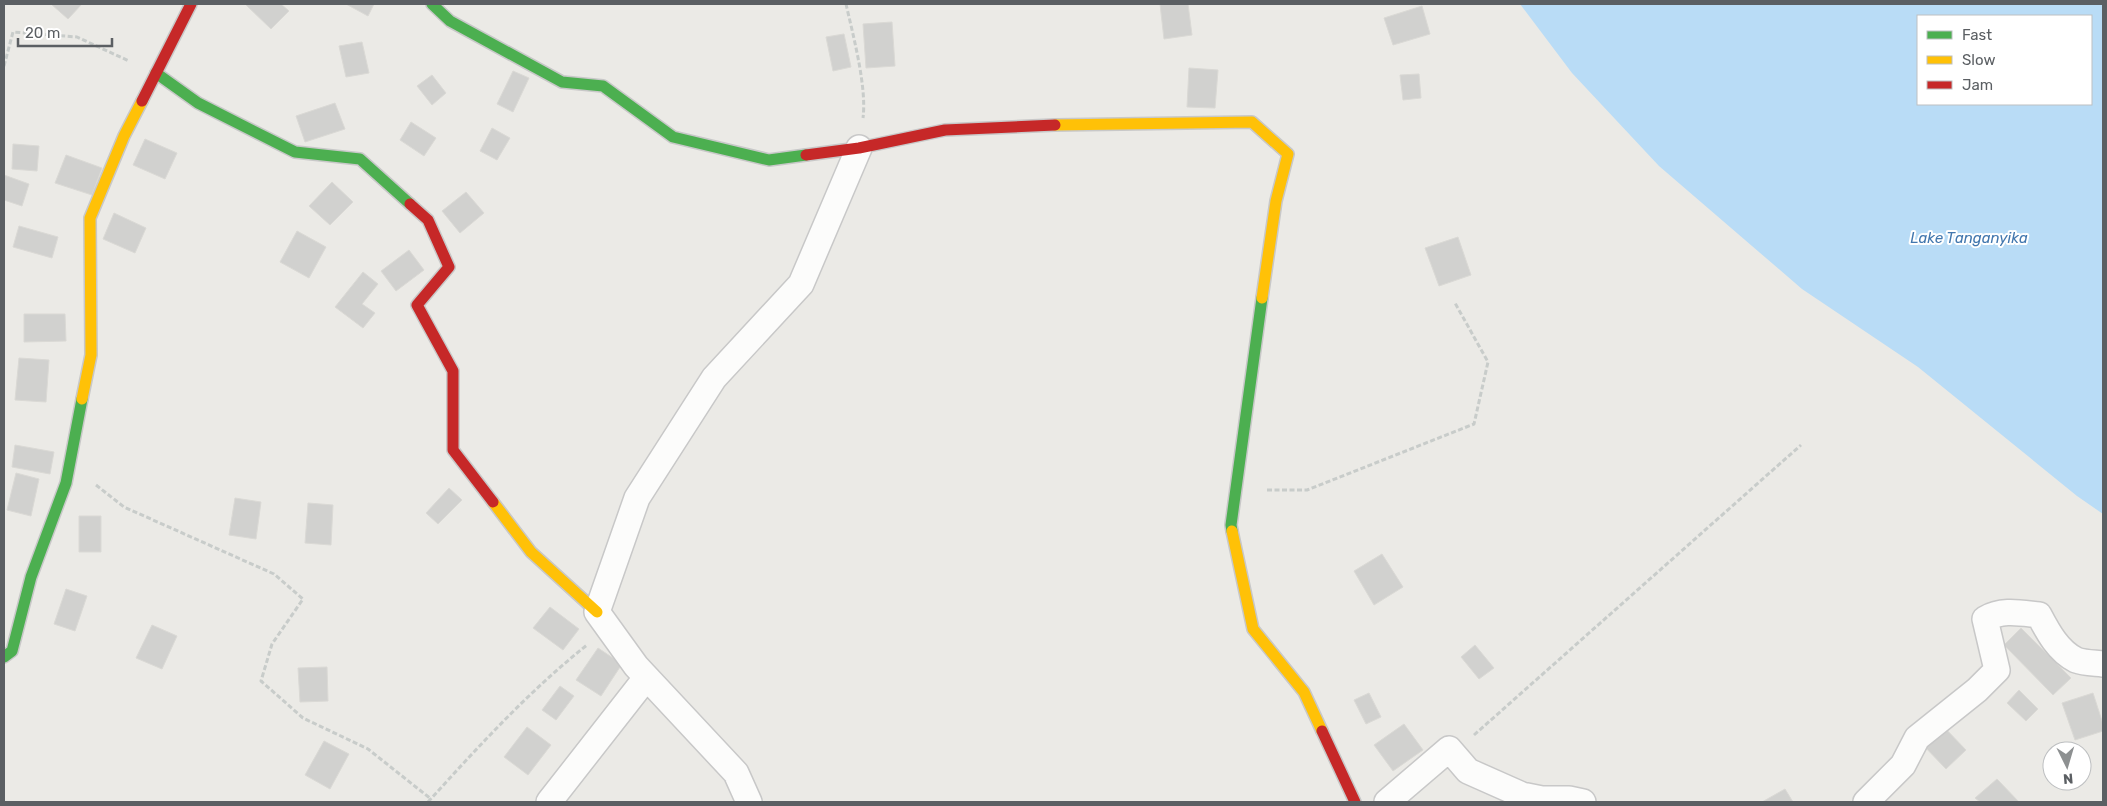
<svg xmlns="http://www.w3.org/2000/svg" width="2107" height="806" viewBox="0 0 2107 806" font-family="Rubik,sans-serif">
<rect width="100%" height="100%" fill="#ebeae6"/>
<path fill="#b9dcf6" fill-rule="evenodd" d="M1520 4H2103V514L2077 496 1918 367 1802 289 1659 166 1572 73ZM1918 16H2091V104H1918Z"/>
<path fill="#d1d1cf" stroke="#dad9d5" d="M51 4H82L68 19Z
M247 4H281L289 11 271 29 246 5Z
M346 4H374L368 16Z
M1160 4H1188L1192 35 1164 39Z
M1422 6 1430 34 1393 45 1384 18Z
M892 22 895 66 866 68 863 24Z
M844 34 851 67 833 71 826 37Z
M362 42 369 73 346 77 339 46Z
M1189 68 1218 70 1215 108 1187 107Z
M513 71 529 78 513 112 497 104Z
M1419 74 1421 98 1403 100 1400 75Z
M432 75 446 93 432 105 417 86Z
M335 103 345 129 305 142 296 116Z
M411 122 436 138 424 156 400 140Z
M492 128 510 138 497 160 480 151Z
M145 139 177 153 165 179 133 165Z
M13 144 39 146 37 171 12 169Z
M66 155 102 168 92 195 55 183Z
M4 175 29 184 22 206 4 200Z
M332 182 353 202 330 225 309 206Z
M466 192 484 213 460 233 442 211Z
M114 213 146 228 135 253 103 239Z
M19 226 58 237 52 258 13 247Z
M297 231 326 247 309 278 280 262Z
M1458 237 1471 275 1439 286 1425 248Z
M409 250 424 270 396 291 381 271Z
M363 272 378 284 362 304 375 313 363 328 335 307Z
M24 314H65L66 341 24 342Z
M19 358 49 360 46 402 15 400Z
M15 445 54 452 50 474 12 467Z
M16 473 39 479 31 516 7 510Z
M449 488 462 500 438 524 426 513Z
M235 498 261 502 256 539 229 535Z
M308 503 333 505 331 545 305 543Z
M79 516H101V552H79Z
M1382 554 1403 587 1374 605 1354 571Z
M66 589 87 596 75 631 54 624Z
M550 607 579 629 563 650 533 628Z
M152 625 177 636 162 669 136 658Z
M2021 628 2071 678 2053 695 2004 645Z
M1475 645 1494 668 1479 679 1461 657Z
M598 648 622 664 601 696 576 680Z
M327 667 328 701 300 702 298 668Z
M560 686 574 696 556 720 542 710Z
M2019 690 2038 709 2026 721 2007 703Z
M1369 693 1381 717 1366 724 1354 700Z
M2093 693 2103 724V731L2075 740 2062 703Z
M1404 724 1423 750 1393 771 1374 745Z
M1942 725 1966 750 1946 769 1922 744Z
M527 727 551 745 528 775 504 757Z
M324 741 349 754 330 789 305 775Z
M1997 779 2019 802H1980L1975 798Z
M1785 789 1793 802H1762Z"/>
<g fill="none" stroke-linecap="round" stroke-linejoin="round">
<defs>
<path id="street" d="M549 802 646 678
M749 802 736 773 636 666 597 612 637 498 714 378 801 284 859 148
M1387 802 1449 749 1468 771 1522 795 1542 799H1569L1583 802
M1866 802 1903 765 1917 738 1977 690 1997 670 1985 619C2002 609 2020 613 2039 615 2048 632 2058 651 2076 660 2084 663 2095 663 2103 664"/>
<path id="fast" d="M432 4 450 21 562 82 603 86 673 137 769 160 806 155
M156 73 198 103 295 152 360 159 410 204
M1232 531 1231 525 1262 298
M4 657 12 651 31 577 66 483 82 399"/>
<path id="slow" d="M1055 125 1252 122 1288 154 1276 201 1262 298
M82 399 91 355 90 218 124 136 142 101
M493 502 531 552 597 612
M1232 531 1253 629 1304 692 1322 731"/>
<path id="jam" d="M142 101 191 4
M806 155 859 148 945 130 1055 125
M410 204 428 220 449 267 417 305 453 371V450L493 502
M1322 731 1355 802"/>
</defs>
<use href="#street" stroke="#c8c8c8" stroke-width="28"/>
<use href="#fast" stroke="#c8c8c8" stroke-width="14"/>
<use href="#slow" stroke="#c8c8c8" stroke-width="14"/>
<use href="#jam" stroke="#c8c8c8" stroke-width="14"/>
<path stroke="#c8ccca" stroke-width="3" stroke-dasharray="5 2.5" stroke-linecap="butt" d="M846 4C853 35 867 87 863 118
M4 66 13 32 77 37 129 61
M96 485 124 507 274 574 303 599 272 644 261 681 303 718 368 749 431 799
M1267 490H1307L1474 424 1488 362 1455 303
M1474 735 1801 445
M428 802C478 747 529 691 587 645"/>
<use href="#street" stroke="#fcfcfb" stroke-width="25"/>
<use href="#fast" stroke="#4caf50" stroke-width="11"/>
<use href="#slow" stroke="#ffc107" stroke-width="11"/>
<use href="#jam" stroke="#c62828" stroke-width="11"/>
</g>
<g text-anchor="middle" dominant-baseline="central" stroke-width="4" stroke-linejoin="round" paint-order="stroke">
<g font-size="15" font-style="italic" fill="#4277ae" stroke="#fff">
<text x="1969" y="238">Lake Tanganyika</text>
</g>
</g>
<rect width="2107" height="806" fill="none" stroke="#5b5f63" stroke-width="10"/>
<rect x="1917" y="15" width="175" height="90" fill="#ffffff" stroke="#bdbfc1"/>
<rect x="1927" y="31" width="25" height="8" fill="#4caf50" stroke="#bdbfc1"/>
<text x="1962" y="40" font-size="15" fill="#5b5f63">Fast</text>
<rect x="1927" y="56" width="25" height="8" fill="#ffc107" stroke="#bdbfc1"/>
<text x="1962" y="65" font-size="15" fill="#5b5f63">Slow</text>
<rect x="1927" y="81" width="25" height="8" fill="#c62828" stroke="#bdbfc1"/>
<text x="1962" y="90" font-size="15" fill="#5b5f63">Jam</text>
<g transform="translate(2067 766) rotate(175)"><circle r="24" fill="#ffffff" stroke="#bdbfc1"/>
<path d="M0-4L9 19L0 12L-9 19Z" fill="#8d9091"/>
<text y="-8" font-size="14" font-weight="bold" text-anchor="middle" fill="#5b5f63">N</text>
</g>
<path d="M18 38v8h94v-8" fill="none" stroke="#5b5f63" stroke-width="2.5"/>
<text x="25" y="38" font-size="15" fill="#5b5f63" stroke="#ffffff" stroke-width="4" paint-order="stroke">20 m</text>
</svg>
